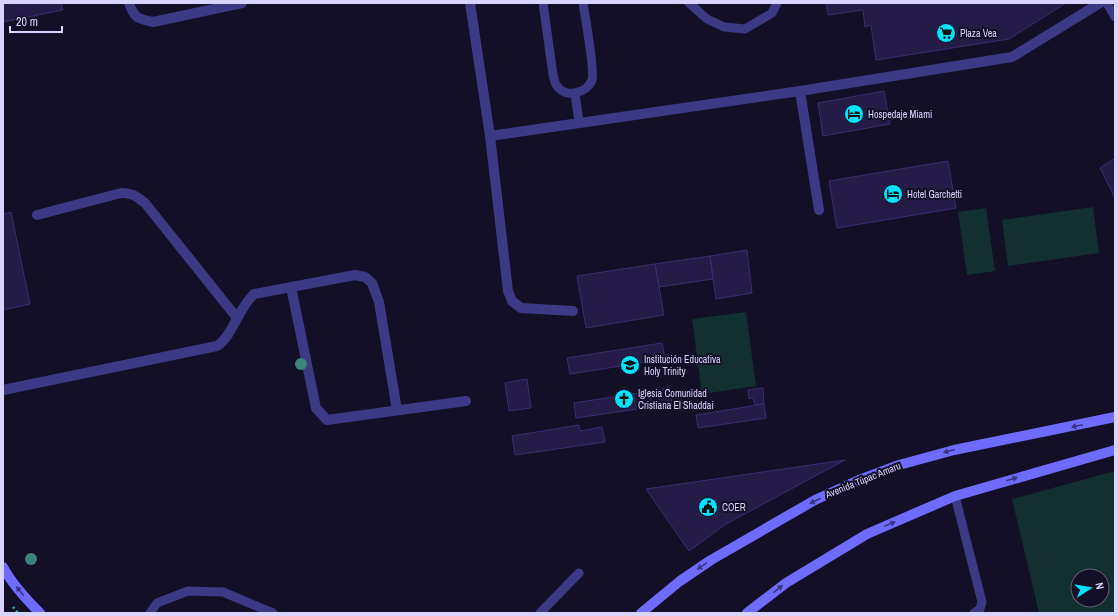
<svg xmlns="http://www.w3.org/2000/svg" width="1118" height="616" viewBox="0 0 1118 616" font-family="'Archivo Narrow',sans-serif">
<rect width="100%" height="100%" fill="#130f26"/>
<path fill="#12302f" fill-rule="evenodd" d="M1093 207 1099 253 1008 266 1002 220Z
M986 208 995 271 967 275 958 212Z
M746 312 756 386 702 394 692 319Z
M1115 471V613H1039L1012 499ZM1078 576H1102V600H1078Z"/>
<path fill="#241b47" stroke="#3b2d73" d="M3 3H61L63 10 3 22Z
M826 3H1066L1009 39 876 60 871 25 865 27 863 10 828 15Z
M884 91 890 124 823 136 818 103Z
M1115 158V198L1100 168Z
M948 161 956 208 837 228 829 181Z
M11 212 30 304 3 310V214Z
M747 250 752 293 716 299 710 256Z
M710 256 713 279 659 287 655 264Z
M655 264 664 315 586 328 577 276Z
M662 343 665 359 570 374 567 358Z
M527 379 531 408 509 411 505 383Z
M670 388 672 404 576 418 574 403Z
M763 388 764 404 755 405 753 398 749 399 748 390Z
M764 404 766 418 698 428 696 415Z
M579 425 580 431 602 427 605 442 515 455 512 436Z
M845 460 726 524 689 551 646 489Z"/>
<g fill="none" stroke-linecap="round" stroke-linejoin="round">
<path stroke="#2fb8b0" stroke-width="2.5" stroke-dasharray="2 3" stroke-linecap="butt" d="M13 607 18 613"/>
<path stroke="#3d3a85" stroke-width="9" d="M543 3 553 75C554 78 555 84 557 86 566 99 587 93 592 80 595 70 585 16 583 3
M689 3 707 19 724 27 745 29 772 13 777 3
M1107 3 1115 17
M575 94 579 122
M955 496 982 602 980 609 974 613
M150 613 157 603 188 591 223 592 273 613
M540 613 579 573"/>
<path stroke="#3d3a85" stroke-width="10" d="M129 3C134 18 138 19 153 22L242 3
M470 3 490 136 508 291 512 301 521 308 573 311
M800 91 819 210
M490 136 800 91 1012 57 1100 3
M37 215 121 193C131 192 137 197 145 203L237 318
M291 287 316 408 327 420 466 401
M3 390 217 346C232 337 239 307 254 294L355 275 365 277 372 283 379 302 397 410"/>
<path stroke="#6f6bff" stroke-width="10" d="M3 567C12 584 26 599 40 613
M641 613 680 581 711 560 815 500 859 480 899 465 954 450 1115 417
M747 613 786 583 867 534 955 496 1115 450"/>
</g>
<g fill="#3d827b">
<circle cx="301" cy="364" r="6"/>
<circle cx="31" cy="559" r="6"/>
</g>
<defs><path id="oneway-solid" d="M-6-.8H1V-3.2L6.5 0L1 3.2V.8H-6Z"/></defs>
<g fill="#38347d">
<use href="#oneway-solid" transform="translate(1077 426) rotate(168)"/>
<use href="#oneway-solid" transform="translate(949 451) rotate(165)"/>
<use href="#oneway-solid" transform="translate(1012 479) rotate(-17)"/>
<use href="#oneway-solid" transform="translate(815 501) rotate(153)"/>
<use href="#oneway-solid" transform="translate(890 524) rotate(-23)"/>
<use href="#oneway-solid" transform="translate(702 566) rotate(146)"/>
<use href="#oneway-solid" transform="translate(778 589) rotate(-38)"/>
<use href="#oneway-solid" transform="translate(20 591) rotate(-129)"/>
</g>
<defs>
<symbol id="supermarket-disc" viewBox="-11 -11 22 22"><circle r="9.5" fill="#00e5ff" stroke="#130f26"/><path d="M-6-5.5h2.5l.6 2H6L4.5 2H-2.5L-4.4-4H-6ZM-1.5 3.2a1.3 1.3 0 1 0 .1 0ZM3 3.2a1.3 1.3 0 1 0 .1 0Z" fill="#111"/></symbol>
<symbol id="hotel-disc" viewBox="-11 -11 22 22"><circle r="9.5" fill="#00e5ff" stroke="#130f26"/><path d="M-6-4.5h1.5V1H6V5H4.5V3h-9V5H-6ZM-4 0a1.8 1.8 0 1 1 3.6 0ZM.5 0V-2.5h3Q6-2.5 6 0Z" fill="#111"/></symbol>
<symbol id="school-disc" viewBox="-11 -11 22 22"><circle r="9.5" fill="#00e5ff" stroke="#130f26"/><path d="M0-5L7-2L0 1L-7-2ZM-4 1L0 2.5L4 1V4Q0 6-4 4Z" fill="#111"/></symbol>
<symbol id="church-disc" viewBox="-11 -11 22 22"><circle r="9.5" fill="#00e5ff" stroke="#130f26"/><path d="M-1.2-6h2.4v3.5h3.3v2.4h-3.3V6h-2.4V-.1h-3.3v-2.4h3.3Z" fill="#111"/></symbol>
<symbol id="civic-disc" viewBox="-11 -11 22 22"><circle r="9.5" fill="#00e5ff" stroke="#130f26"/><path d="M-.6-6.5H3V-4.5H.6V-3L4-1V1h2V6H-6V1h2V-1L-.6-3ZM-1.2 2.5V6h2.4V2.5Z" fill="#111"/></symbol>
</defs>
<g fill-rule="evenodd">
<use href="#supermarket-disc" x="935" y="22" width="22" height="22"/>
<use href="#hotel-disc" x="843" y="103" width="22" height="22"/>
<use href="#hotel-disc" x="882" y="183" width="22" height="22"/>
<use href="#school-disc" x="619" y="354" width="22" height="22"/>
<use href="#church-disc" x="613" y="388" width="22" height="22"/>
<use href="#civic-disc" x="697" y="496" width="22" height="22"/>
</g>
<g text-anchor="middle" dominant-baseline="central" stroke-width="4" stroke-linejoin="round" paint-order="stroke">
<g font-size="10" fill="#d9d4ff" stroke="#130f26" text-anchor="start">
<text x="960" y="33">Plaza Vea</text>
<text x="868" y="114">Hospedaje Miami</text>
<text x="907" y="194">Hotel Garchetti</text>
<text x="644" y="359">Institución Educativa<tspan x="644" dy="12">Holy Trinity</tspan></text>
<text x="638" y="393">Iglesia Comunidad<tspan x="638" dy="12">Cristiana El Shaddai</tspan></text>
<text x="722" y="507">COER</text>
</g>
<g font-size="10" fill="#d9d4ff" stroke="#130f26">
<text transform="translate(863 480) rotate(-22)">Avenida Túpac Amaru</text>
</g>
</g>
<rect width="1118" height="616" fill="none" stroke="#d9d4ff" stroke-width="8"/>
<g transform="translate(1090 588) rotate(78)"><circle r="19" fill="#130f26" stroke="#625e7d"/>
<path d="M0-3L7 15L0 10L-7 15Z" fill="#00e5ff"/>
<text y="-6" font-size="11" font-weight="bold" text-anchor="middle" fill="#d9d4ff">N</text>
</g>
<path d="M10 26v6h52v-6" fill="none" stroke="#d9d4ff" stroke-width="2"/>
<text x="16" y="26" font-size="12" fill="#d9d4ff" stroke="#130f26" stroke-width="3" paint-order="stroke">20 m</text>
</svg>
